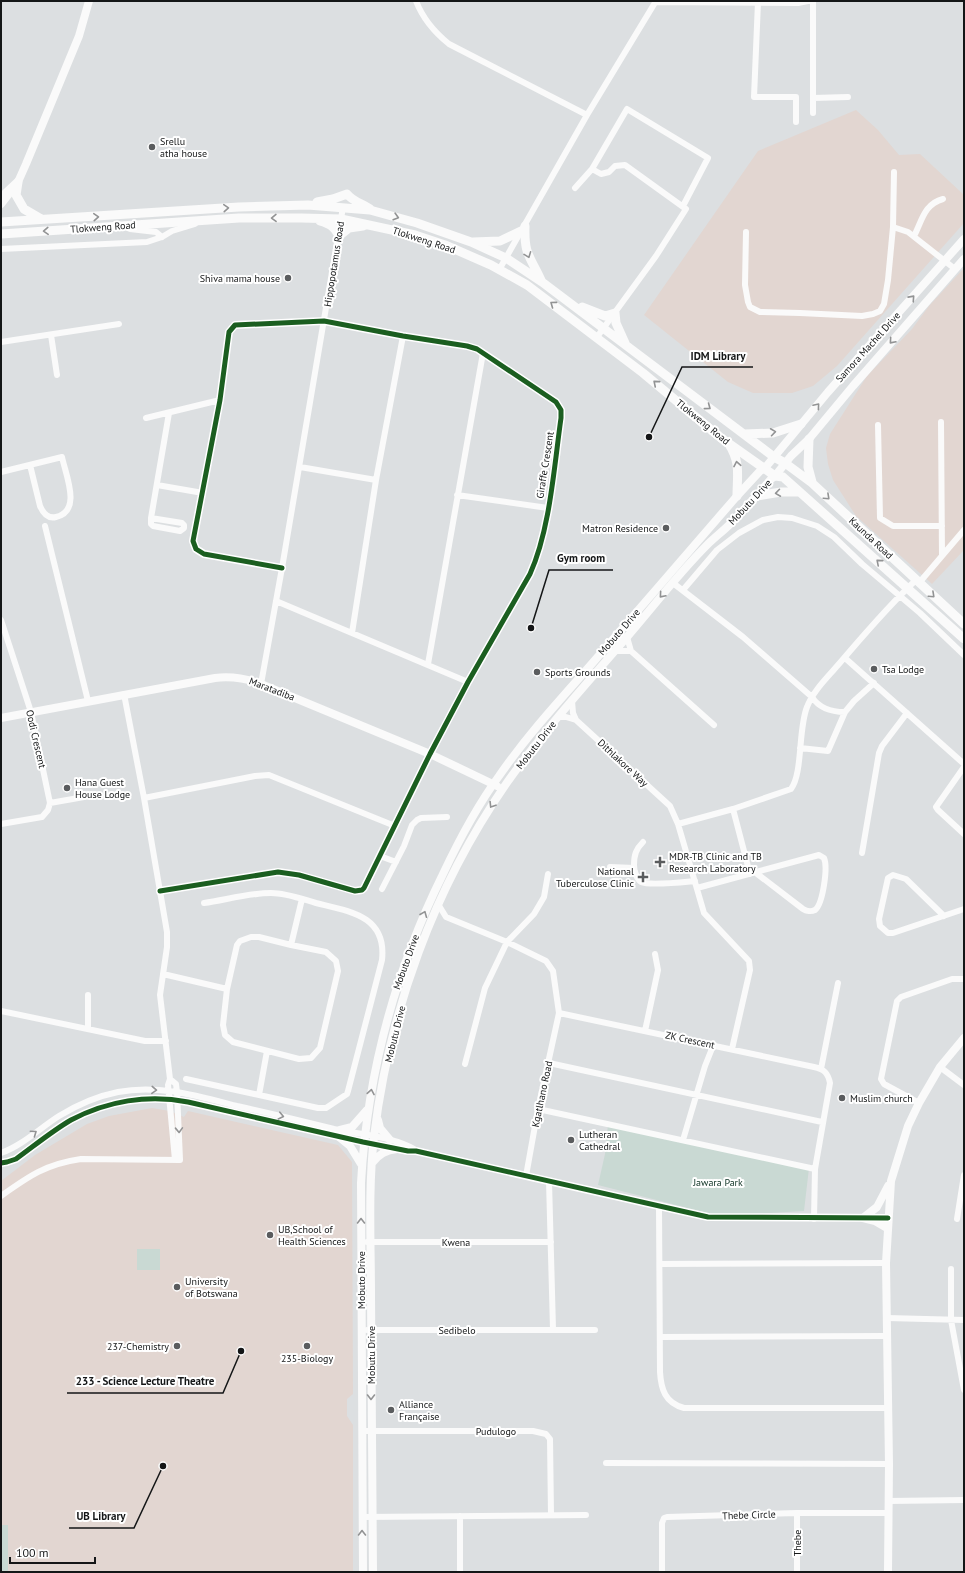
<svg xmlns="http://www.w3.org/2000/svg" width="965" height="1573" viewBox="0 0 965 1573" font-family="'PT Sans',sans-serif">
<rect width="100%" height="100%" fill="#dcdfe1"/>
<path fill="#e2d6d1" d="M856 110 878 130 899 155 920 154 964 195V223L837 366 813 386 792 393H753L728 382 644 315 758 151Z
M964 268V550L932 584 856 516 833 480 828 464 826 448 830 434 867 376 912 329 929 306Z
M152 1108 170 1111 184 1117 188 1111 338 1145 352 1162 353 1394 347 1399V1416L353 1425V1572H1V1181L35 1155 87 1124 109 1116Z"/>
<path fill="#c9d9d3" d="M608 1124 809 1168 804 1211 719 1216 598 1185 605 1154Z
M137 1249H160V1270H137Z
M1 1525H8V1571H1Z"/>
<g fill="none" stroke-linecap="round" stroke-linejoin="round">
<path stroke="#fafafa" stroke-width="6" d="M416 1C423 19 434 32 449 44L587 115
M656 2 798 3 808 1
M758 2 754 97H796V122
M813 98 848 97
M813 113V1
M592 169 627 109 708 158 683 206
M894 172 893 227 908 232 955 269
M575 188 592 169 601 174 609 172 615 166 625 165 686 209 656 256 597 337
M130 229 156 232 162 237
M746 232 745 285 748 302 750 307 760 312 800 313 862 316 873 314 880 311 884 304 888 280 893 227
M914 236C922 221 924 204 943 199
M1 249 147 242 162 237 172 231 195 224
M499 270 587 115 656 1
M51 335 57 375
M1 342 119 324
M146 418 220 400
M941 422 942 555
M878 425 880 518 893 526H942
M300 467 376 480
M1 472 62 457C66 476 82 511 56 517 48 519 43 513 40 506L30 465
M157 485 203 493
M457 495 548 508
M151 518 169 413
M151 518 182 523 184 525V528L180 531 153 526 151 524Z
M45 526 88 701
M673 583 743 637 812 697C819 708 832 712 845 712
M919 583 964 530
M683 590 717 550 739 533 763 520 778 517 792 518 817 526 834 537 862 564 920 613 964 655
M276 601 468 682
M1 620 31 712 50 803 48 810 42 817 1 824
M352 633 376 480 403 336
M627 637 631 651 714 725
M615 651H631
M845 658 964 764
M428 664 483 353
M261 684 282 568 343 207
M124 694 144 798 167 932V947L160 995 170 1079 168 1085 175 1160
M572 701 573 713 576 720 670 806 678 824 704 913 749 961 750 970 732 1049
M559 717H566L576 720
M800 748 828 751 845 712 854 701 874 683
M964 767 936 807 938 810 964 834
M144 798 255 776 269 775 395 826
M50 803 84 797
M733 809 750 874
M678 824 733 809 791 789C803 773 798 729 807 707 813 691 827 678 838 665 863 636 888 606 916 580
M643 842C636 849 634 855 634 865 634 870 636 878 641 882 650 886 684 882 695 881
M862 853 879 753 882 746 907 713
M380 856 396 862
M610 867 634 868
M697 888 819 855 824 858C828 867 823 904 815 910 811 912 806 911 803 909L756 873
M382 889 404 846 412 825 417 820 421 818 447 817
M160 891 278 872 299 875 355 891 362 890 364 888 430 754 468 682 530 574C550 530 554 467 561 418V410L556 402 477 349 467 346 403 336 324 321 235 325 229 332 220 400 193 541 196 549 204 554 282 568
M438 904 446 917 507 942 546 961 553 971 559 1013 538 1109 526 1176
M944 916 906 879 893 875 888 878 879 919 880 926 888 933H893L964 909
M251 937H259L291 945 326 952 336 961 338 971 320 1048 311 1058 299 1059 233 1042 225 1035 223 1025 227 989 237 945 240 941Z
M291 945 302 899
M163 974 227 989
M1 1011 145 1041H166
M559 1013 814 1067C824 1069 828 1073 830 1083L815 1169 814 1219
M88 1029V995
M645 1031 658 970 655 954
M549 1063 822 1122
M465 1064 485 988 507 942 534 914 544 897 548 874
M940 1067 964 1085
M821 1069 838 983
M186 1079 318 1108H326L347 1094 348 1091 382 960C387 915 348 911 316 903 302 899 286 893 271 893 250 893 225 900 204 903
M259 1095 267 1051
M919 1103 884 1084 881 1079 897 1001 901 997 952 979H964
M538 1109 815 1169
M683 1140 705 1066 713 1046
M1 1153C23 1145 40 1128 59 1116 77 1105 98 1096 118 1092 158 1084 198 1096 237 1106 269 1113 302 1121 334 1129 361 1135 392 1136 416 1150
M1 1163 7 1162 16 1159C34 1146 52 1131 71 1120 107 1101 148 1094 188 1102L363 1142 408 1151H416L708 1217 888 1218
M549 1181 553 1329
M1 1196C29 1176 46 1164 81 1159L180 1160 177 1092 176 1084 170 1079
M659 1206 660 1372C661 1389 665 1403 684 1408H887
M957 1219 964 1175
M367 1242H551
M660 1264 886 1263
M951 1269V1320L964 1390
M887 1318 964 1320
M367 1330H595
M661 1337 887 1336
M362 1431H533L546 1434 550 1439 551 1515
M606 1463 889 1464
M888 1501 964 1500
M797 1513V1572
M362 1517 586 1515
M460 1572V1516
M662 1572V1523L664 1518 667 1517 797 1513H888"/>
<path stroke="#fafafa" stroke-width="8" d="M1 204 18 182 26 164 79 36 89 1
M1 718 215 678C232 676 245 678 261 684L430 754 497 786
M378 1120 380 1128 390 1140
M340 1130 352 1127 367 1110
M339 1137 350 1146 361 1164
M372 1163C379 1154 386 1150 397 1149
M863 1218 877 1207 888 1186
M863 1218 875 1221 887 1228
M363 1572 361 1183C367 1075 395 971 443 874 459 840 477 806 499 776 526 737 558 702 589 667 638 610 688 553 737 496L760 471 765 468 828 392 964 239
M373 1572C372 1480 371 1388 371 1296 371 1243 368 1189 374 1137 389 1011 434 888 506 784 542 733 585 685 627 637 653 607 678 574 707 545 716 536 726 529 734 520 747 507 759 493 771 479L775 476 791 456 809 439 853 386 964 259
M888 1572 889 1464 886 1263 891 1181 908 1126 919 1103 940 1067 964 1038"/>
<path stroke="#fafafa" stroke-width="9" d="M18 182 16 195 24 209 41 219
M1 198 18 182
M317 202 333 199 347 194C352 201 363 204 370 209
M320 221C330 224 334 226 339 236L349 228 363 226
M1 222 239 207 308 205 370 210 417 223 471 242 506 258 542 282 774 457 785 463 812 483 964 624
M525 226C524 255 530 256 541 280
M1 234 239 218H301L341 219 415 235 445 245 491 265 527 285 643 373 721 438 775 476 783 477 964 639
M473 242 500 241 523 230
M582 307 605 316 615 313 616 323 625 343
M744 434 773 433 801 424
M809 439 808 467 812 482
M729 444C741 463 737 476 737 496
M757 496 781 492H799"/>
<defs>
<path id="cycleway" d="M160 891 278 872 299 875 355 891 362 890 364 888 430 754 468 682 530 574C550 530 554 467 561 418V410L556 402 477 349 467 346 403 336 324 321 235 325 229 332 220 400 193 541 196 549 204 554 282 568
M1 1163 7 1162 16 1159C34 1146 52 1131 71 1120 107 1101 148 1094 188 1102L363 1142 408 1151H416L708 1217 888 1218"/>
</defs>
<use href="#cycleway" stroke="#fff" stroke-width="8"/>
<use href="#cycleway" stroke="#1b5e20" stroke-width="5"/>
</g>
<defs><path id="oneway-chevron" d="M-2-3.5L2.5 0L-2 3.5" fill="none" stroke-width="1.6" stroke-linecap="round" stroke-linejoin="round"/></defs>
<g stroke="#929394">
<use href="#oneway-chevron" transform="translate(226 208) rotate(-4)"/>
<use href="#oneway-chevron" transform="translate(96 217) rotate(-4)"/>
<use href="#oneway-chevron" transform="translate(396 217) rotate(16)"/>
<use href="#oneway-chevron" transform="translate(274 218) rotate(179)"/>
<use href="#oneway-chevron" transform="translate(46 231) rotate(177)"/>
<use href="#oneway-chevron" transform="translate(528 255) rotate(69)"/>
<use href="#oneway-chevron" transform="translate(912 298) rotate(-48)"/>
<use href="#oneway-chevron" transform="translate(553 304) rotate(-144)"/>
<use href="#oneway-chevron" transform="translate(892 341) rotate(131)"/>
<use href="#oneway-chevron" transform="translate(656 383) rotate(-140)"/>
<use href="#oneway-chevron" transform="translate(817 406) rotate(-50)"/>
<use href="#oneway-chevron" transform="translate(708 407) rotate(37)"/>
<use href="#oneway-chevron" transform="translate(773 432) rotate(-8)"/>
<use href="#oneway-chevron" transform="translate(737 464) rotate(-101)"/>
<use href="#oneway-chevron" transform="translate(778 493) rotate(172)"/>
<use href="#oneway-chevron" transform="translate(827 497) rotate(43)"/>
<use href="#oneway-chevron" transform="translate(879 562) rotate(-139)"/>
<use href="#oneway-chevron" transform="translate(662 595) rotate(131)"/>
<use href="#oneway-chevron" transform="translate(932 595) rotate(43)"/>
<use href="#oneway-chevron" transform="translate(492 805) rotate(122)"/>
<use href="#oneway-chevron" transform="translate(424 914) rotate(-68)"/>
<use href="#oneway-chevron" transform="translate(154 1090) rotate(3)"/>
<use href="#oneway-chevron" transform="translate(371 1092) rotate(-80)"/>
<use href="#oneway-chevron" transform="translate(281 1116) rotate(13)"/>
<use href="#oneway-chevron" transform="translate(179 1130) rotate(88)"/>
<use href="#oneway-chevron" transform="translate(34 1133) rotate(-35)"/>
<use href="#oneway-chevron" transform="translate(361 1221) rotate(-90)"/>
<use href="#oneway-chevron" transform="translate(371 1397) rotate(90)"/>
<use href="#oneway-chevron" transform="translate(362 1533) rotate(-90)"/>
</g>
<g fill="#5a5c5e" stroke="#fff" stroke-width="1.5">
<circle cx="152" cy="147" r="4"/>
<circle cx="288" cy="278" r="4"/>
<circle cx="666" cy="528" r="4"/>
<circle cx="874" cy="669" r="4"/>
<circle cx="537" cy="672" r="4"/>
<circle cx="67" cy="788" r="4"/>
<path d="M658 856h4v4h4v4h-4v4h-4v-4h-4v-4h4z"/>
<path d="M641 871h4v4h4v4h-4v4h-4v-4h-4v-4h4z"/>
<circle cx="842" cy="1098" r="4"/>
<circle cx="571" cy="1140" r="4"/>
<circle cx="270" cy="1235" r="4"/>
<circle cx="177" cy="1287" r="4"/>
<circle cx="177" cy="1346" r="4"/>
<circle cx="307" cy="1346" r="4"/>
<circle cx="391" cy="1410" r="4"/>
</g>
<g text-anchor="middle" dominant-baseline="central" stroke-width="4" stroke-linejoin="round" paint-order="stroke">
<g font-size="10" fill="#141617" stroke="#fff" text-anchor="start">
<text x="160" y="141">Srellu<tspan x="160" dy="12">atha house</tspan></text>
<text x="280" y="278" text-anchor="end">Shiva mama house</text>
<text x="658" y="528" text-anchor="end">Matron Residence</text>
<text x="882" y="669">Tsa Lodge</text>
<text x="545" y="672">Sports Grounds</text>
<text x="75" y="782">Hana Guest<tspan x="75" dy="12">House Lodge</tspan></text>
<text x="669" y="856">MDR-TB Clinic and TB<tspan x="669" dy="12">Research Laboratory</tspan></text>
<text x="634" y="871" text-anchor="end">National<tspan x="634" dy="12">Tuberculose Clinic</tspan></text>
<text x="850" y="1098">Muslim church</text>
<text x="579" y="1134">Lutheran<tspan x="579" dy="12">Cathedral</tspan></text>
<text x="278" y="1229">UB,School of<tspan x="278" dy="12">Health Sciences</tspan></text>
<text x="185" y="1281">University<tspan x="185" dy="12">of Botswana</tspan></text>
<text x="169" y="1346" text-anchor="end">237-Chemistry</text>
<text x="307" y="1358" text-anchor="middle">235-Biology</text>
<text x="399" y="1404">Alliance<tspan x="399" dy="12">Française</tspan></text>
</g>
<g font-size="10" fill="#141617" stroke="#fff">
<text transform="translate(103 227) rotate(-4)">Tlokweng Road</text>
<text transform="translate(424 240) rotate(18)">Tlokweng Road</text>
<text transform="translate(334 264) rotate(-81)">Hippopotamus Road</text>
<text transform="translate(868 347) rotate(-48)">Samora Machel Drive</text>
<text transform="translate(703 422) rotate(39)">Tlokweng Road</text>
<text transform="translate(545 465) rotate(-81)">Giraffe Crescent</text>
<text transform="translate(750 502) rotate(-47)">Mobutu Drive</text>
<text transform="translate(871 538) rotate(43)">Kaunda Road</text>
<text transform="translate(619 632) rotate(-49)">Mobuto Drive</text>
<text transform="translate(272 689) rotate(21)">Maratadiba</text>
<text transform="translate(36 739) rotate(77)">Oodi Crescent</text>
<text transform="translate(536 745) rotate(-52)">Mobutu Drive</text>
<text transform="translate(623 763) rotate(43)">Dithlakore Way</text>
<text transform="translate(406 962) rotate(-70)">Mobuto Drive</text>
<text transform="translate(395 1034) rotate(-76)">Mobutu Drive</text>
<text transform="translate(690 1040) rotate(12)">ZK Crescent</text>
<text transform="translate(542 1094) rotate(-78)">Kgatlhano Road</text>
<text x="456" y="1242">Kwena</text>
<text transform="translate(361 1280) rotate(-90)">Mobuto Drive</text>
<text x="457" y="1330">Sedibelo</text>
<text transform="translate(371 1355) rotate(-90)">Mobutu Drive</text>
<text x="496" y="1431">Pudulogo</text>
<text transform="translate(749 1515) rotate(-2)">Thebe Circle</text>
<text transform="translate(797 1543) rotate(-90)">Thebe</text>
</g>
<g font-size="10" fill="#0d3223" stroke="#fff">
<text x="718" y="1182">Jawara Park</text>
</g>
</g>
<path fill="none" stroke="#141617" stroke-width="1.5" d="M649 437L682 367H753M531 628L549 570H613M241 1351L223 1393H67M163 1466L134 1528H69"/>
<g fill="#141617" stroke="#fff" stroke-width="1.5">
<circle cx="649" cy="437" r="4"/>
<circle cx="531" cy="628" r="4"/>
<circle cx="241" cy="1351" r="4"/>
<circle cx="163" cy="1466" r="4"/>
</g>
<g font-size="11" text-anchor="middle" font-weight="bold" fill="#141617" stroke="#fff" stroke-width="4" stroke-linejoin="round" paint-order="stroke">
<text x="718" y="360">IDM Library</text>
<text x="581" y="562">Gym room</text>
<text x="145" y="1385">233 - Science Lecture Theatre</text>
<text x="101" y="1520">UB Library</text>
</g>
<rect width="965" height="1573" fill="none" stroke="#141617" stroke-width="4"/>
<path d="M10 1557v6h85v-6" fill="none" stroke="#141617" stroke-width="2"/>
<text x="16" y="1557" font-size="12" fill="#141617" stroke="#ffffff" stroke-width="3" paint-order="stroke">100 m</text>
</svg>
